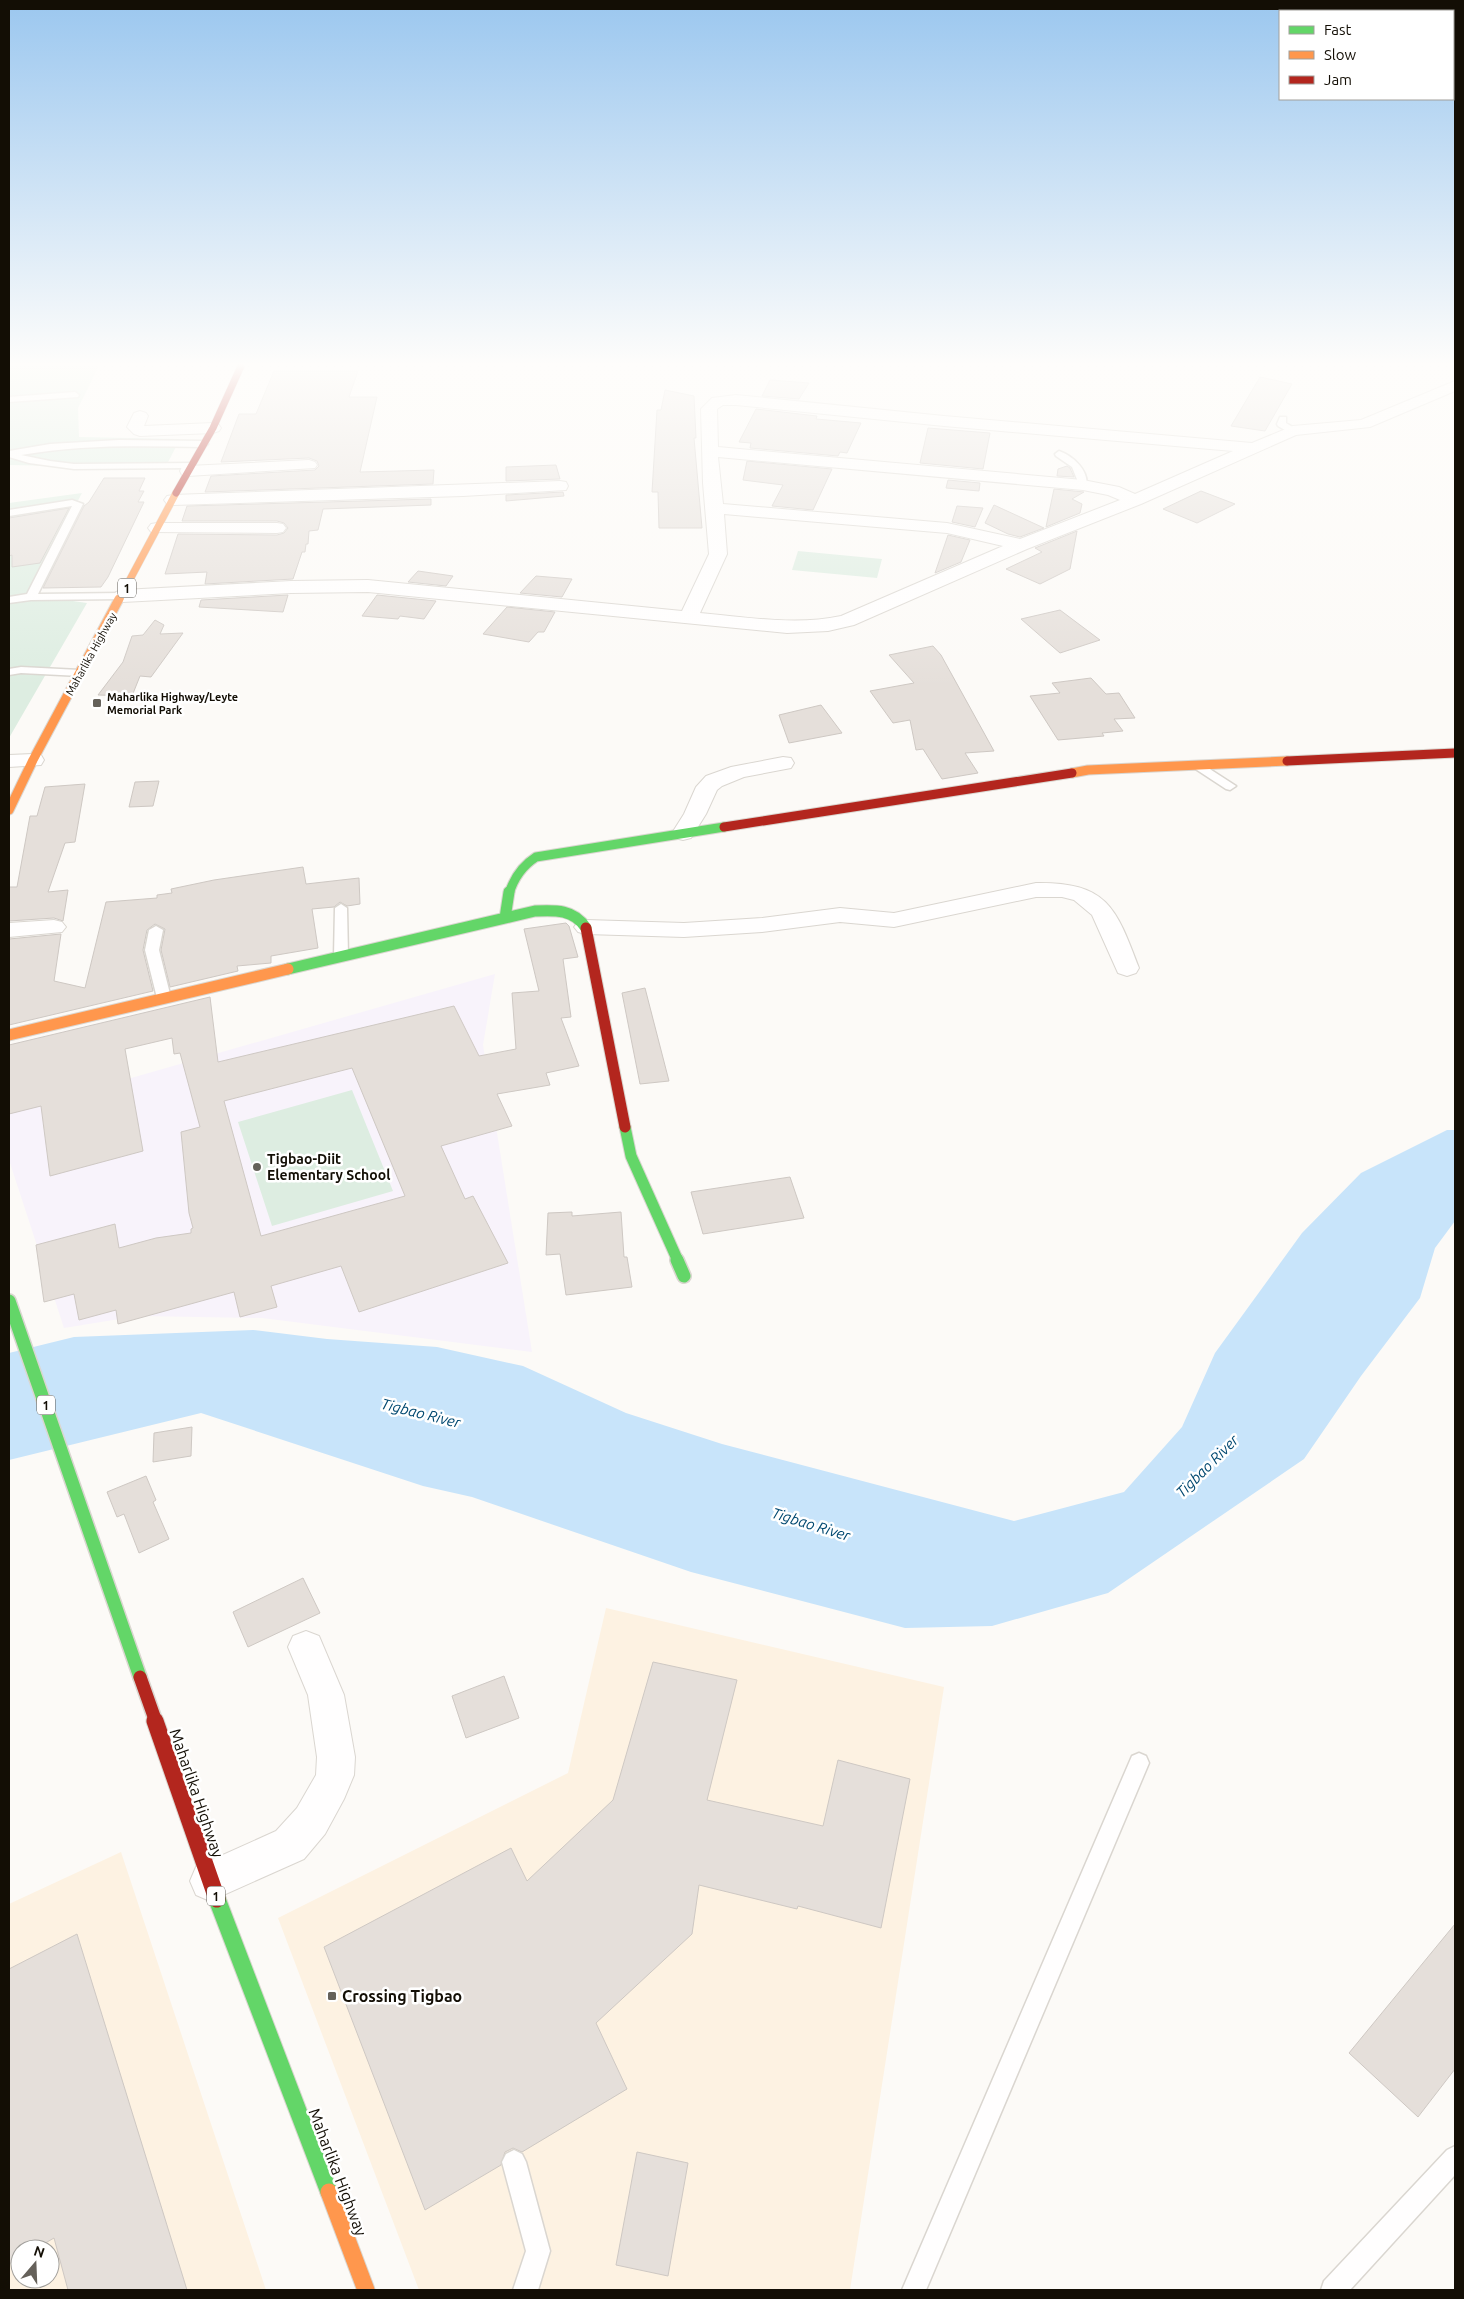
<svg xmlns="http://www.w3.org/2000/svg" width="1464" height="2299" viewBox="0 0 1464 2299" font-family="Ubuntu,sans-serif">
<rect width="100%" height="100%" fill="#fcfaf7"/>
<path fill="#fdf2e2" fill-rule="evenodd" d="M606 1608 944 1687 850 2290H419L278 1918 568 1773Z
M121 1852 266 2290H9V1904ZM20 2249H50V2279H20Z"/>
<path fill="#f8f3fb" d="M495 974 483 1045 532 1352 262 1318 138 1316 64 1328 9 1160V1113Z"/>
<path fill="#ddede1" d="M9 366H99L78 408 79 437 180 439 165 468 9 465Z
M82 493 30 591 31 595 87 603 9 738V503Z
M798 551 882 559 877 578 792 570Z
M352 1090 393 1191 272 1226 238 1122Z"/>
<path fill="#c8e4fa" d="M1447 1130H1455V1221L1435 1248 1420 1298 1361 1376 1304 1459 1108 1593 992 1626 905 1628 691 1572 472 1497 423 1486 201 1413 9 1460V1353L74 1337 253 1330 327 1339 437 1347 523 1366 626 1413 722 1444 1014 1521 1124 1492 1182 1427 1215 1353 1302 1233 1361 1173Z"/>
<path fill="#e5dfda" stroke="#cec8c3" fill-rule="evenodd" d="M274 371H358L349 397H377L360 472 434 470 433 484 205 492 211 476 315 470 319 466 317 461 309 458 221 462 239 414H256Z
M1260 377 1292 384 1265 431 1231 426Z
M770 380 809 383 799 399 762 396Z
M665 390 694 396 696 438H694L702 528H659L658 492H652L657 410H661Z
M756 409 817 416 816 419 861 423 847 453 840 452 838 456 750 448 751 443 739 442Z
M928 428 990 433 983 469 920 463Z
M747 461 832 469 813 510 772 506 783 485 743 480Z
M556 465 560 479 506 481V467Z
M1067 466 1070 468 1074 477 1057 476 1058 469Z
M104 478H145L139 491H144L138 502H144L108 577 101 587 43 588 84 506 89 502Z
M948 480 980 483 979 491 946 488Z
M1054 489 1084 492 1072 499 1082 504 1080 513 1046 527Z
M1201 491 1235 504 1197 523 1163 509Z
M563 492 564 496 506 501V495Z
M431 499V505L323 509 318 530 309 531 308 544H306L305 552H302L293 579 205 584 207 572 165 574 178 534 277 535 284 533 288 528 284 523 277 521H182L187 506Z
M994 505 1044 528 1020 537 1008 534 985 523Z
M957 506 983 508 975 527 952 522Z
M69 508 40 563 12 567V555L9 556V518Z
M1077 531 1070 569 1040 584 1006 569 1042 552 1035 548Z
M948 535 970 540 961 562 935 573Z
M418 571 453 576 446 586 408 582Z
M536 576 572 579 562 597 520 593Z
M288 595 283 612 199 607 201 600Z
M377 595 436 601 424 619 400 616 398 619 362 616Z
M507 607 555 612 544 632H538L529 642 483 634Z
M1060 610 1100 640 1060 653 1021 619Z
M155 620 164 625 160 634 183 633 151 677 140 676 132 696 98 695 123 662 132 636 143 635Z
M933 646 941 655 994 751 965 753 978 773 942 779 923 749 916 750 910 720 893 723 870 691 914 683 889 655Z
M1091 678 1106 694 1119 693 1135 718 1114 719 1123 731 1102 733 1104 736 1058 740 1030 696 1060 693 1052 683Z
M821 705 842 733 789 743 779 715Z
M159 781 153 806 129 807 135 782Z
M85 784 75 842 65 843 48 892 68 890 63 921 54 918 9 921V887H17L30 816H37L45 787Z
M303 867 306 884 359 878 360 904 347 906 340 902 334 907 312 909 318 948 271 956V963L237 966 238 971 170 987 161 950 165 929 155 924 147 930 143 950 153 991 9 1025V939L61 934 54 981 85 988 106 902 157 898V895L172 893 171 889 214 880Z
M566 923 569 926 578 957 563 959 571 1017 561 1018 579 1066 546 1073 550 1085 497 1094 512 1126 441 1146 465 1199 473 1196 508 1263 359 1312 341 1266 271 1286 277 1307 240 1317 234 1292 118 1324 116 1310 79 1320 74 1294 44 1302 36 1245 115 1224 119 1248 156 1238 191 1233V1229L193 1228 189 1213 181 1132 200 1127 180 1053 174 1054 172 1038 125 1049 143 1151 50 1176 41 1106 9 1114V1045L210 997 218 1062 454 1006 479 1056 516 1049 512 993 539 991 524 929ZM352 1068 405 1196 261 1236 224 1101Z
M645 988 669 1081 640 1084 622 993Z
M790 1177 804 1218 703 1234 691 1192Z
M572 1212V1216L621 1212 624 1257H627L632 1287 566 1295 560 1254 546 1255 548 1213Z
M192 1427 191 1456 153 1462 154 1433Z
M146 1476 156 1500 153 1502 169 1539 139 1553 124 1514 117 1517 107 1492Z
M303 1578 320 1613 248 1647 233 1612Z
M653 1662 737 1680 707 1800 823 1826 838 1760 910 1779 881 1928 798 1906 797 1909 699 1885 692 1934 596 2023 627 2089 522 2152 513 2148 505 2152 501 2165 425 2210 324 1947 511 1848 527 1881 613 1800Z
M504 1676 519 1718 466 1738 452 1696Z
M1455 1924V2069L1418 2117 1349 2053Z
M77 1934 187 2290H68L54 2238 35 2249H20V2257L9 2264V1969Z
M637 2152 688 2163 668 2276 616 2265Z"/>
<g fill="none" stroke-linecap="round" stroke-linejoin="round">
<defs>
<path id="lane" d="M75 392 79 395 78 397 9 402V397Z
M1280 417H1286V423L1296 429V433H1290L1278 426 1277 424Z
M119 440 204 441 208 444 204 447C143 446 82 444 21 455L50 461 74 464 195 463V467L192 468 74 469 29 463 9 457V451L50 444Z
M1059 451C1073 456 1090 471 1086 487H1080L1072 467 1056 456 1055 454Z
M72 500 83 504 38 594 123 593 128 596 123 599 31 600 9 603V597L27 594 72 506 9 516V510Z
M21 667 80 670 85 673 80 676 21 673 9 675V669Z
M1198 763 1202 764 1236 786 1230 790 1226 789 1194 768 1192 766Z
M341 904 347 908 348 956 341 960 334 956 335 908Z
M156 926 163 930 159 950 171 998 164 1002 157 998 145 950 149 930Z
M1139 1753 1146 1756 1149 1763 926 2290H902L1132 1756Z
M1455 2146V2175L1350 2290H1321L1324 2281 1447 2150Z
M514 2150 522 2154 526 2162 550 2251 538 2290H513L526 2251 502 2162 506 2154Z"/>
<path id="street" d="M1455 381V391L1370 427 1296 435 1141 504 1027 549 854 625 828 631 787 633 368 592 291 593 123 602 116 600 114 596 116 592 123 590 291 581 368 580 682 611 709 554 703 483 701 409 712 398 736 395 944 416 1252 443 1293 426 1361 420ZM723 405H736L944 426 1233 451 1135 494 1119 487 1083 480 718 447 717 409ZM718 457 1083 490 1108 495 1120 500 1020 539 947 523 723 504ZM724 514 947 533 1003 546 841 616C795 626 747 617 700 613L727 554Z
M140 411 146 413 148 416 144 426 213 423 219 425 221 428 219 431 213 433 140 436 134 434 127 427 134 413Z
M309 460 315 462 317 465 315 468 188 476 182 475 180 471 182 467 188 466Z
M560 481 566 482 568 486 566 490 463 496 173 505 167 504 164 500 167 496 173 495Z
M157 523H277L283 524 286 528 283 532 277 533 151 532 148 528 151 524Z
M33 754 41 755 44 760 41 765 9 767V755Z
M783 757 791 758 794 763 791 768 744 777 722 786 717 790 706 814 691 838 683 840 675 838 672 833 684 814 696 787 706 776 731 767Z
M1036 883C1107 882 1116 907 1139 968L1136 973 1127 976 1118 973 1092 915 1074 900 1062 897H1036L894 927 840 922 762 932 684 937 586 934 578 932 574 927 578 922 586 920 684 923 762 918 840 908 894 913Z
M54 920 62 922 66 927 62 932 9 937V923Z
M306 1631 319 1636 344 1695 355 1757 354 1775 344 1799 325 1834 304 1859 210 1901 196 1895 190 1881 196 1867 276 1831 297 1808 316 1775 317 1757 308 1695 288 1647 293 1636Z"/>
<path id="fast-far3" d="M509 894C514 877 522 866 536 857L724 827"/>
<path id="fast-far2" d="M505 918 509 892
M288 969 535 911C555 910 574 909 586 928
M625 1127 631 1156 678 1261"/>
<path id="fast-far1" d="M677 1260 684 1276
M9 1301 140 1677"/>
<path id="fast" d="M217 1899 329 2192"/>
<path id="slow-far3" d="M119 600 176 493"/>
<path id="slow-far2" d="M1072 773 1088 770 1287 761
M9 810 33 760 119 599"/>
<path id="slow-far1" d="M9 1035 288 969"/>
<path id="slow" d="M329 2192 366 2290"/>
<path id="jam-far4" d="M176 493 213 428 241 366"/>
<path id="jam-far3" d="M1287 761 1455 753
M724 827 1072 773"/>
<path id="jam-far2" d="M586 928 625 1127"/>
<path id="jam-far1" d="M140 1677 156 1722"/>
<path id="jam" d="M155 1721 217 1899"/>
</defs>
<use href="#lane" stroke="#dad6d0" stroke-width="3"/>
<use href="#street" stroke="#dad6d0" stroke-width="2"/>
<use href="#fast-far3" stroke="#dad6d0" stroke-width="11"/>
<use href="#fast-far2" stroke="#dad6d0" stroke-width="13"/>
<use href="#fast-far1" stroke="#dad6d0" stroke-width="16"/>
<use href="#fast" stroke="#dad6d0" stroke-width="19"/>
<use href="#slow-far3" stroke="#dad6d0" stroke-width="8"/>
<use href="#slow-far2" stroke="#dad6d0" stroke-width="11"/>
<use href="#slow-far1" stroke="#dad6d0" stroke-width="13"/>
<use href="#slow" stroke="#dad6d0" stroke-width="19"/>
<use href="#jam-far4" stroke="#dad6d0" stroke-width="8"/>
<use href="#jam-far3" stroke="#dad6d0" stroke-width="11"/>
<use href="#jam-far2" stroke="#dad6d0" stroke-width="13"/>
<use href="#jam-far1" stroke="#dad6d0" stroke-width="16"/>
<use href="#jam" stroke="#dad6d0" stroke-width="19"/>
<use href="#lane" fill="#fffefe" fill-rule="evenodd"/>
<use href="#street" fill="#fffefe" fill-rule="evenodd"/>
<use href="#fast-far3" stroke="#63d668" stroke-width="9"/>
<use href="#fast-far2" stroke="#63d668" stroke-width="11"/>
<use href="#fast-far1" stroke="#63d668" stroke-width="13"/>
<use href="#fast" stroke="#63d668" stroke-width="17"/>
<use href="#slow-far3" stroke="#ff974d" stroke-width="7"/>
<use href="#slow-far2" stroke="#ff974d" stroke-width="9"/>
<use href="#slow-far1" stroke="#ff974d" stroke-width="11"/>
<use href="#slow" stroke="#ff974d" stroke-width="17"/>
<use href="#jam-far4" stroke="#b3261e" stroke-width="7"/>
<use href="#jam-far3" stroke="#b3261e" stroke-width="9"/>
<use href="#jam-far2" stroke="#b3261e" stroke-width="11"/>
<use href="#jam-far1" stroke="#b3261e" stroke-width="13"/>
<use href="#jam" stroke="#b3261e" stroke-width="17"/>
</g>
<linearGradient id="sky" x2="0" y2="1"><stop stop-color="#9bc7ef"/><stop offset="0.53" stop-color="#fefdfb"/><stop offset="1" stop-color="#fefdfb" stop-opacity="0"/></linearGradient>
<rect width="1464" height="687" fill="url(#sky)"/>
<g fill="#65615a" stroke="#fff" stroke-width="2">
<rect x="92" y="698" width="10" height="10" rx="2.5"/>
<circle cx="257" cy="1167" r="5"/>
<rect x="327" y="1991" width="10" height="10" rx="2.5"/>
</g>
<g text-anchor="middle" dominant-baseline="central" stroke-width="5" stroke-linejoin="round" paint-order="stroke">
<g font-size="11" fill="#130e05" stroke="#fff">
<text transform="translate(91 654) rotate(-61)">Maharlika Highway</text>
</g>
<g font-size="11" font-weight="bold" fill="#130e05" stroke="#fff" text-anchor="start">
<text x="107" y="697">Maharlika Highway/Leyte<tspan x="107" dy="13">Memorial Park</tspan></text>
</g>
<g fill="#fff" stroke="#5a5650" stroke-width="1">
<rect x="118" y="578.5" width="18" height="19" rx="4"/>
<rect x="37" y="1395.5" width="18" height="19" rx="4"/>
<rect x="207" y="1886.5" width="18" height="19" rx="4"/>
</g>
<g font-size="12" font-weight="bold" fill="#130e05">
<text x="127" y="588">1</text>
<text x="46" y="1405">1</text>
<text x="216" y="1896">1</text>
</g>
<g font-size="14" font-weight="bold" fill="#130e05" stroke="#fff" text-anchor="start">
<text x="267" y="1159">Tigbao-Diit<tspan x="267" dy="16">Elementary School</tspan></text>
</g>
<g font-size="15" font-style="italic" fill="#004870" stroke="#fff">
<text transform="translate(421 1413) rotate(14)">Tigbao River</text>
<text transform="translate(1207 1466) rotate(-45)">Tigbao River</text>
<text transform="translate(811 1524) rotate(17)">Tigbao River</text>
</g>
<g font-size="16" fill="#130e05" stroke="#fff">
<text transform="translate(197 1793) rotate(71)">Maharlika Highway</text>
<text transform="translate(338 2172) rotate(69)">Maharlika Highway</text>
</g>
<g font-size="16" font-weight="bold" fill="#130e05" stroke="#fff" text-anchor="start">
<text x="342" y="1996">Crossing Tigbao</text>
</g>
</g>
<rect width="1464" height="2299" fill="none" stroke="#130e05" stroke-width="20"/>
<rect x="1279" y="10" width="175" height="90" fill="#ffffff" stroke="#a19f9b"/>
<rect x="1289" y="26" width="25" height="8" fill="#63d668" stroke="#a19f9b"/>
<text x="1324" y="35" font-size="15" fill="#130e05">Fast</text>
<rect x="1289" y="51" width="25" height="8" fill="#ff974d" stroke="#a19f9b"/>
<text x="1324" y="60" font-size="15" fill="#130e05">Slow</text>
<rect x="1289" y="76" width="25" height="8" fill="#b3261e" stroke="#a19f9b"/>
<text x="1324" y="85" font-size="15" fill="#130e05">Jam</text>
<g transform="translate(35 2264) rotate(19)"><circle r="24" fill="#ffffff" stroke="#a19f9b"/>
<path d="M0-4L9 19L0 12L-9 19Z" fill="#65615a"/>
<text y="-8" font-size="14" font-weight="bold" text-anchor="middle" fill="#130e05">N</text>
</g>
</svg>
